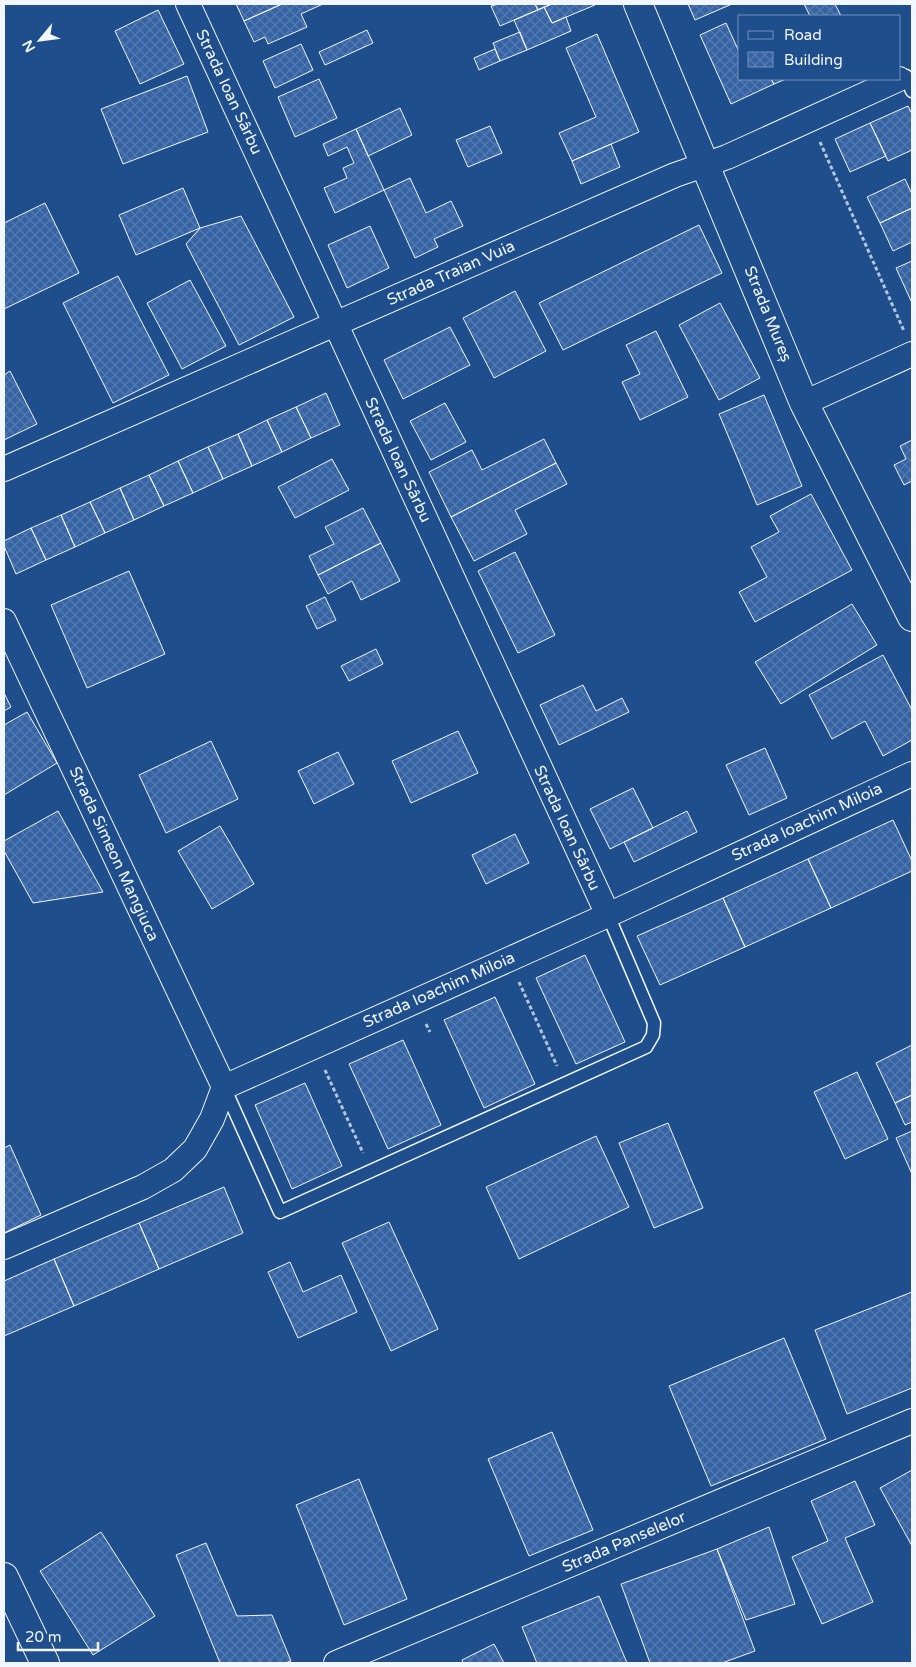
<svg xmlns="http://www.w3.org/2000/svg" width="916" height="1667" viewBox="0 0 916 1667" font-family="'Varela Round',sans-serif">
<defs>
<pattern id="building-cross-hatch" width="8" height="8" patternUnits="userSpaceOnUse" patternTransform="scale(1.25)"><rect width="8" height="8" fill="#3563a3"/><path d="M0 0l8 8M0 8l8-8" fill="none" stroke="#537ab1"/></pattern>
</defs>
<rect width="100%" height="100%" fill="#1f4e8c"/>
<path fill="url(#building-cross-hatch)" stroke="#f2f6ff" d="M236 4H282L244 21Z
M282 4H323L301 14 307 27 268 44 265 37 254 42 244 21Z
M498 4H535L538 10 500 26 491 6Z
M535 4H552L538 10Z
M552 4H595V5L552 23 544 7Z
M688 4H732L695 20Z
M804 4H835L841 16H810Z
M544 7 552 23 566 17 571 31 527 50 514 20Z
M158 10 184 64 140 84 115 31Z
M726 23 740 54V79H771L774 84 731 104 700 35Z
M367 30 373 43 325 65 319 52Z
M520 32 527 50 500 61 493 43Z
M597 34 639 132 572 161 559 133 596 117 566 48Z
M301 44 313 70 275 88 263 61Z
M495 49 500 61 479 70 474 58Z
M187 76 208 132 123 164 101 109Z
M319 79 337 118 295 137 278 97Z
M771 79H786L774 84Z
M908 106 912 114V150L888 161 870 123Z
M400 108 412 135 368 156 356 129Z
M870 123 886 156 850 172 835 139Z
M490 126 502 153 468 167 456 140Z
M356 129 384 190 335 213 324 188 347 178 343 168 354 163 347 147 328 156 323 144Z
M611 144 620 167 581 184 572 161Z
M410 178 426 213 451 201 463 226 434 239 438 247 415 258 384 190Z
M905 179 912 194V208L880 223 867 197Z
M183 188 200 228 136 255 119 215Z
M45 203 79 273 4 309V223Z
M912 208V242L893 251 880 223Z
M241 216 294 317 239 345 186 244 200 228Z
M699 225 722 273 563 350 539 303Z
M370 226 389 268 347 288 328 245Z
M912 261V303L896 268Z
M118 276 169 375 113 403 63 303Z
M190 280 226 346 182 369 147 303Z
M515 291 546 351 494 378 463 318Z
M720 303 760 378 719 400 679 325Z
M450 327 470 365 403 399 384 360Z
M656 331 688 397 640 420 622 382 640 374 626 345Z
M10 371 37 424 4 440V375Z
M326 393 340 425 311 438 296 407Z
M764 395 802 486 757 505 719 414Z
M445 403 466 442 431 460 410 421Z
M296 407 311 438 282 452 267 420Z
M267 420 282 452 252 466 238 434Z
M238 434 252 466 223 479 208 447Z
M544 439 556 463 451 517 429 472 472 450 482 470Z
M912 440V481L904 485 894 465 906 459 900 446Z
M208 447 223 479 193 493 178 461Z
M332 459 349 490 295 518 278 487Z
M178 461 193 493 164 506 149 475Z
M556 463 567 484 515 510 527 534 474 561 451 517Z
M149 475 164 506 134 520 120 488Z
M120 488 134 520 105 533 90 502Z
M811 494 852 570 755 622 739 592 767 577 751 547 779 532 770 516Z
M90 502 105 533 75 547 61 515Z
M363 508 381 543 318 575 309 556 334 544 325 527Z
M61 515 75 547 46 560 31 528Z
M31 528 46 560 16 574 4 546V541Z
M381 543 400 581 361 600 352 581 328 594 318 575Z
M515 552 555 635 518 653 478 571Z
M129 571 165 654 87 688 51 605Z
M325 597 336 620 317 629 306 606Z
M852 604 877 645 781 704 755 662Z
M376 649 383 664 349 681 341 666Z
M883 655 912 710V740L883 756 865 721 832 739 809 695Z
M583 685 596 711 622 698 629 712 559 745 540 705Z
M4 693 11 707 4 711Z
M27 712 57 763 4 795V725Z
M458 731 478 773 411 803 392 761Z
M211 741 238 799 166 833 139 775Z
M765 748 787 798 749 815 726 765Z
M338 752 354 784 314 804 298 771Z
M633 788 653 828 610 849 590 809Z
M58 811 103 892 33 903 4 851V841Z
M687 811 697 832 634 862 624 842Z
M893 820 912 861V871L831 908 808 859Z
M220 826 254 884 212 909 178 851Z
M515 834 529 863 486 884 472 855Z
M808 859 831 908 745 947 723 898Z
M723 898 745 947 660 985 637 936Z
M585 955 625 1042 576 1064 536 978Z
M495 997 535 1084 484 1108 444 1020Z
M403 1040 441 1125 388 1149 349 1064Z
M912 1045V1095L895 1103 876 1063Z
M857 1072 888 1139 845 1159 814 1092Z
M305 1083 342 1166 292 1189 255 1105Z
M912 1095V1122L905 1125 895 1103Z
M668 1123 703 1208 654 1228 619 1143Z
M912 1131V1174L896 1138Z
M596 1136 629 1207 519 1259 486 1187Z
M10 1145 41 1215 4 1233V1148Z
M224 1187 243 1233 159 1269 139 1223Z
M389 1222 438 1329 391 1351 342 1243Z
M139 1223 159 1269 74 1306 54 1259Z
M54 1259 74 1306 4 1336V1281Z
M290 1262 303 1292 341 1275 357 1312 298 1338 268 1272Z
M912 1292V1388L847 1414 815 1330Z
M784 1338 826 1439 711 1486 669 1386Z
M552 1432 593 1530 529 1556 488 1459Z
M912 1470V1546L880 1488Z
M359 1479 407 1599 344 1625 296 1505Z
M855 1481 875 1525 845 1538 873 1602 822 1624 792 1557 828 1541 811 1501Z
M769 1527 795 1604 746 1620 717 1549Z
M101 1532 155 1616 93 1655 40 1571Z
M206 1543 237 1616 272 1615 291 1661 285 1663H220L176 1555Z
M717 1549 755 1651 722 1663H650L621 1584Z
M599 1596 627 1663H537L522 1627Z
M494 1644 504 1663H463L462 1660Z"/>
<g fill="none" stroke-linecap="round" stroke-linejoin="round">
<defs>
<path id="lane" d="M906 76 912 91
M224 1087 280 1212 646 1047 653 1035 654 1023 608 915"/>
<path id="street" d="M188 4 608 915
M804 403 912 354
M4 469 675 175 727 157 899 79
M4 621 224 1087
M4 1247 143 1187 173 1170 195 1149 212 1119 224 1087 608 915 912 774
M336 1663 912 1421"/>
<path id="secondary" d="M638 4 804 403 912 617
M4 1577 45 1663"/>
</defs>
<use href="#lane" stroke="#f2f6ff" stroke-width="15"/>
<use href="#street" stroke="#f2f6ff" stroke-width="26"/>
<use href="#secondary" stroke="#f2f6ff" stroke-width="30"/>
<path stroke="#b3c4dc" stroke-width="3" stroke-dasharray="4 2.5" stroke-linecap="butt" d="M820 142 904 331
M519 982 557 1066
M426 1024 430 1032
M325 1070 363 1153"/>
<use href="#lane" stroke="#1f4e8c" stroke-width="12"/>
<use href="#street" stroke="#1f4e8c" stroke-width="24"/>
<use href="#secondary" stroke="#1f4e8c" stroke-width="28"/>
</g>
<g text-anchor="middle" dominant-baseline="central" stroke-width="4" stroke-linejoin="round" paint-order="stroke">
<g font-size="16" fill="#f2f6ff" stroke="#1f4e8c">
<text transform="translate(229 92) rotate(65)">Strada Ioan Sârbu</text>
<text transform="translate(451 273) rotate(-24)">Strada Traian Vuia</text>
<text transform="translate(768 314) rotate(68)">Strada Mureș</text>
<text transform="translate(398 460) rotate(65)">Strada Ioan Sârbu</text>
<text transform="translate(807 822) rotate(-25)">Strada Ioachim Miloia</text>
<text transform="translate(567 828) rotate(65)">Strada Ioan Sârbu</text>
<text transform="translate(114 854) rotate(65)">Strada Simeon Mangiuca</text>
<text transform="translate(439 990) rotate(-24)">Strada Ioachim Miloia</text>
<text transform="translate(624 1542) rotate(-23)">Strada Panselelor</text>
</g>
</g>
<rect width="916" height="1667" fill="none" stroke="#f2f6ff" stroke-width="10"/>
<rect x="738" y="15" width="162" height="65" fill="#1f4e8c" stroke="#7391ba"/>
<rect x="748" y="31" width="25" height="8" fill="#1f4e8c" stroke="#7391ba"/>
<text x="784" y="40" font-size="15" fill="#f2f6ff">Road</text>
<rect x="748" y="52" width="25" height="15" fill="url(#building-cross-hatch)" stroke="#7391ba"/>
<text x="784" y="65" font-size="15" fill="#f2f6ff">Building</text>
<g transform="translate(40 40) rotate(241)" stroke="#1f4e8c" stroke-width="4" paint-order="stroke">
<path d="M0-4L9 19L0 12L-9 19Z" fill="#f2f6ff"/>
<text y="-8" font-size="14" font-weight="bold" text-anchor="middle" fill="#f2f6ff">N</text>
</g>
<path d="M18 1642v8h80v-8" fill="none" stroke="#f2f6ff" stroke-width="2.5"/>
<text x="25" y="1642" font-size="15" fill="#f2f6ff" stroke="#1f4e8c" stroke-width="4" paint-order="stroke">20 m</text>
</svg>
